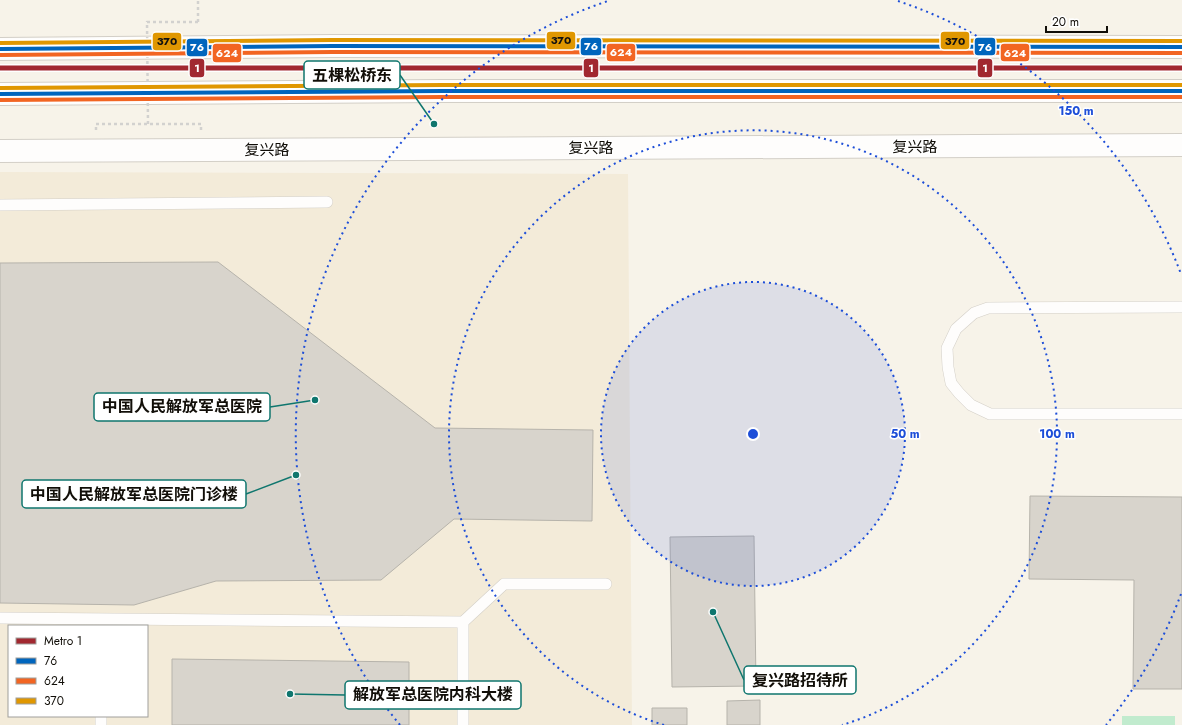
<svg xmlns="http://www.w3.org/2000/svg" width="1182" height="725" viewBox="0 0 1182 725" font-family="Jost,'Noto Sans SC',sans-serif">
<rect width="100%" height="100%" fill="#f7f3e9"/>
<path fill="#f3ebd9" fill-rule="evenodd" d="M0 172 628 174 632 725H0ZM9 626H147V716H9Z"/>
<path fill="#c1ebce" d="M1122 716H1175V725H1122Z"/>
<path fill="#d8d4cc" stroke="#b6b3ab" d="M218 262 435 428 593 430 592 521 454 519 381 580 216 581 134 605 0 603V263Z
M1030 496 1182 497V689H1133L1134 580 1029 579Z
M754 536 756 686 672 687 670 537Z
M172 659 409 662V725H172Z
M760 700V725H727V701Z
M652 708H687V725H652Z"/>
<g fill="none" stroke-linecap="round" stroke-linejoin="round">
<defs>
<path id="lane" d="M0 205 327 202
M1182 307 988 308 974 313 956 329 947 348 948 367 951 383 959 393 971 405 990 414H1182
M0 618 463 622
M101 716V725
M463 725V622L504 584H606"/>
<path id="secondary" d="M0 151 1182 145"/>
<path id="highway" d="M0 49C111 49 222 46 333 46 616 46 899 47 1182 47
M0 94 443 91H1182"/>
</defs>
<use href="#lane" stroke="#d3cfc7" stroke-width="12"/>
<use href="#secondary" stroke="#d3cfc7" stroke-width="24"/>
<use href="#highway" stroke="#d3cfc7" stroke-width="24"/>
<path stroke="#d2d1cf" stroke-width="2.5" stroke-dasharray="3 3" stroke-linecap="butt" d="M198 22V0
M96 130V124H201V130"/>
<use href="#lane" stroke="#fefdfc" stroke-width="11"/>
<use href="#secondary" stroke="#fefdfc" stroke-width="22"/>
<use href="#highway" stroke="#fefdfc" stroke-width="22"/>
<path stroke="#d2d1cf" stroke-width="2.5" stroke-dasharray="3 3" stroke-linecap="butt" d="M148 124 147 22H198"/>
<defs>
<path id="bus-1" d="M0 49 333 46 1182 47
M0 94 443 91H1182"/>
<path id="bus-2" d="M0 55 333 52 1182 53
M0 100 443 97H1182"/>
<path id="bus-3" d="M0 43 333 40 1182 41
M0 88 443 85H1182"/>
</defs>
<use href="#bus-1" stroke="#fff" stroke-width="7"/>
<use href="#bus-2" stroke="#fff" stroke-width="7"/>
<use href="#bus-3" stroke="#fff" stroke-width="7"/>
<use href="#bus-1" stroke="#0065bd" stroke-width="4"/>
<use href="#bus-2" stroke="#f26522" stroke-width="4"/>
<use href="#bus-3" stroke="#e09701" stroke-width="4"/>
<defs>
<path id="metro-1" d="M0 68H1182"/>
</defs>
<use href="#metro-1" stroke="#fff" stroke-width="8"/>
<use href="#metro-1" stroke="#a12830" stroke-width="5"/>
</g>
<circle cx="753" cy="434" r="152" fill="#1d4ed8" fill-opacity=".12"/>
<g fill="none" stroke="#1d4ed8" stroke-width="2" stroke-dasharray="2 4">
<circle cx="753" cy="434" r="152"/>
<path d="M664 725A304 304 0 1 1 842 725"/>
<path d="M1181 594A457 457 0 0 1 1106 725M400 725A457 457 0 0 1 608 1M898 1A457 457 0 0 1 1181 274"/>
</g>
<g text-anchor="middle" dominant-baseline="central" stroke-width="3" stroke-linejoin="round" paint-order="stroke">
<g font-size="15" fill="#110e08" stroke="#fff">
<text x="915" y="147">复兴路</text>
<text x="591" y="148">复兴路</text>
<text x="267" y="150">复兴路</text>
</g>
</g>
<circle cx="753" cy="434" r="6" fill="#1d4ed8" stroke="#fff" stroke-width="2"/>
<g font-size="12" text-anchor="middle" font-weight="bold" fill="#1d4ed8" stroke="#fff" stroke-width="3" stroke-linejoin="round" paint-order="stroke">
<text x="1076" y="115">150 m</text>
<text x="905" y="438">50 m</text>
<text x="1057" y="438">100 m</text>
</g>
<path fill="none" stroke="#0f766e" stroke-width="1.5" d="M434 124L400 75M315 400L270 407M296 475L246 494M713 612L744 680M290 694L345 695"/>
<g fill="#0f766e" stroke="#fff" stroke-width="1.5">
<circle cx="434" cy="124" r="4"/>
<circle cx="315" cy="400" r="4"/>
<circle cx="296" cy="475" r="4"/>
<circle cx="713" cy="612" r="4"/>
<circle cx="290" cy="694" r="4"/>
</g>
<g fill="#fff" stroke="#0f766e" stroke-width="1.5">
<rect x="304" y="61" width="96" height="28" rx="4"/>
<rect x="94" y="393" width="176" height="28" rx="4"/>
<rect x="22" y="480" width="224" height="28" rx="4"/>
<rect x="744" y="666" width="112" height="28" rx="4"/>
<rect x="345" y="681" width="176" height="28" rx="4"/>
</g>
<g font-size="16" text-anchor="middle" font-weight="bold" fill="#110e08">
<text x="352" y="81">五棵松桥东</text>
<text x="182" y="412">中国人民解放军总医院</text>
<text x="134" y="500">中国人民解放军总医院门诊楼</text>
<text x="800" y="686">复兴路招待所</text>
<text x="433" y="700">解放军总医院内科大楼</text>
</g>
<g stroke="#fff" stroke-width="1.5">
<rect x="546" y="31" width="30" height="19" rx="4" fill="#e09701"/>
<rect x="940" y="31" width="30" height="19" rx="4" fill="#e09701"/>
<rect x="152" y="32" width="30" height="19" rx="4" fill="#e09701"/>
<rect x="580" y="37" width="22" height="19" rx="4" fill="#0065bd"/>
<rect x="974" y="37" width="22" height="19" rx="4" fill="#0065bd"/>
<rect x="186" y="38" width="22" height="19" rx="4" fill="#0065bd"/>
<rect x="606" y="43" width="30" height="19" rx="4" fill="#f26522"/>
<rect x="1000" y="43" width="30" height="19" rx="4" fill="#f26522"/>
<rect x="212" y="43" width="30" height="20" rx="4" fill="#f26522"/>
<rect x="189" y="58" width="16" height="20" rx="4" fill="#a12830"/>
<rect x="583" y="58" width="16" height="20" rx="4" fill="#a12830"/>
<rect x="977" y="58" width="16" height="20" rx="4" fill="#a12830"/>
</g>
<g font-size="11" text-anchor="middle" font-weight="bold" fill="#fff">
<text x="591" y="50">76</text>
<text x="985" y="51">76</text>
<text x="197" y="51">76</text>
<text x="621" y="56">624</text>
<text x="1015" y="57">624</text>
<text x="227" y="57">624</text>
<text x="197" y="72">1</text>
<text x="591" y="72">1</text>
<text x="985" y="72">1</text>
</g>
<g font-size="11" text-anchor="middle" font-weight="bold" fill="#111">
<text x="561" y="44">370</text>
<text x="955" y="45">370</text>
<text x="167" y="45">370</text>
</g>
<rect x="8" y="625" width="140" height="92" fill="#ffffff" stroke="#a09f9c"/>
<rect x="16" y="638" width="20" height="6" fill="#a12830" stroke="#a09f9c"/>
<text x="44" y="645" font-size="12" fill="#110e08">Metro 1</text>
<rect x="16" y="658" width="20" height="6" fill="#0065bd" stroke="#a09f9c"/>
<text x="44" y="665" font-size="12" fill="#110e08">76</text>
<rect x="16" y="678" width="20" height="6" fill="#f26522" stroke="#a09f9c"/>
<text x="44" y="685" font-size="12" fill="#110e08">624</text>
<rect x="16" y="698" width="20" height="6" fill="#e09701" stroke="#a09f9c"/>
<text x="44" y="705" font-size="12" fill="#110e08">370</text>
<path d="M1046 26v6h61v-6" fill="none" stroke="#110e08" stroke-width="2"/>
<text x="1052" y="26" font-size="12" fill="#110e08" stroke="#ffffff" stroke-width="3" paint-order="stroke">20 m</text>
</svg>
